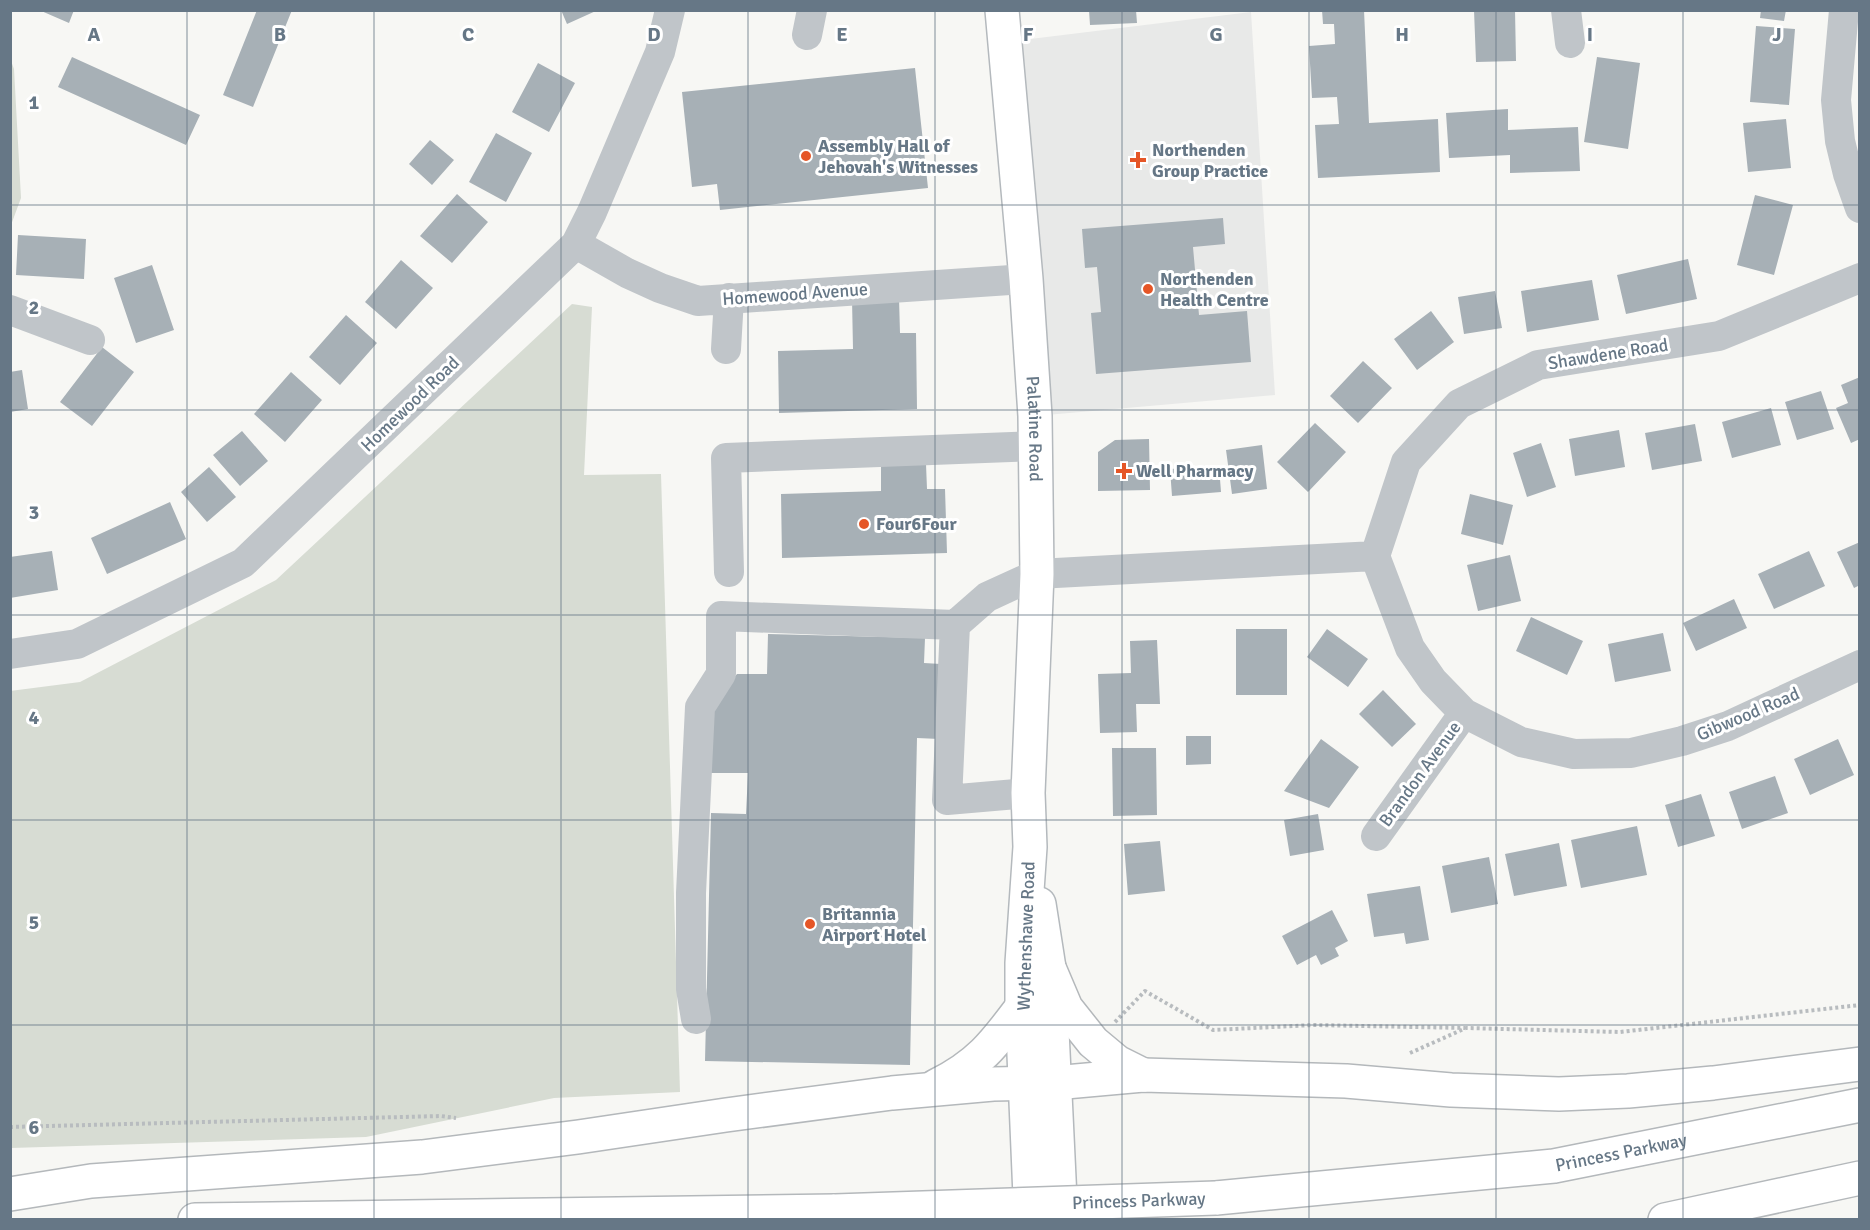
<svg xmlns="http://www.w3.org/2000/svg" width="1870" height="1230" viewBox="0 0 1870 1230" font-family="Signika,sans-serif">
<rect width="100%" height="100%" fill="#f7f7f4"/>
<path fill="#e8e9e8" d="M1251 12 1275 395 1035 416 1005 42Z"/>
<path fill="#d7dcd3" d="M10 58 14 69 21 198 11 225Z
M572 304 592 307 584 475 661 474 680 1092 554 1098 366 1137 11 1148 10 691 80 682 276 580Z"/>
<path fill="#a7b0b6" d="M39 10H74L69 23Z
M257 10H292L253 107 223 95Z
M561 10H598L567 24Z
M1089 10H1136L1137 23 1090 25Z
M1322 10H1364L1369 123 1438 119 1440 172 1318 178 1315 125 1339 124 1337 97 1312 98 1309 46 1335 44 1334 24H1323Z
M1474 10H1515L1516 61 1476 62Z
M1761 10H1786L1784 21 1760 18Z
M1756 26 1795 29 1789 105 1750 102Z
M72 57 200 115 186 145 58 87Z
M1597 57 1640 63 1628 149 1584 142Z
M538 63 575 83 549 132 512 112Z
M915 68 928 188 720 210 717 184 692 187 682 92Z
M1508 109V130L1578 127 1580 171 1510 173V155L1449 158 1446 113Z
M1786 119 1791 168 1748 172 1743 123Z
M496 133 532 153 506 202 469 182Z
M430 140 454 160 432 185 409 164Z
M457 194 488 222 452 263 420 236Z
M1755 195 1793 205 1774 275 1737 265Z
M1223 218 1225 244 1193 247 1199 315 1247 311 1251 362 1096 374 1091 313 1101 312 1097 267 1085 268 1082 229Z
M18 235 86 239 84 279 16 275Z
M1688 259 1697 299 1626 314 1617 275Z
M401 260 433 288 396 329 365 302Z
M152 265 174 330 136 343 114 278Z
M1592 280 1599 320 1527 332 1521 291Z
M1495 291 1502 328 1464 334 1458 297Z
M899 298 900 333H916L917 409 779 413 778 351 853 349 852 299Z
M1431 311 1454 342 1417 370 1394 339Z
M346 315 377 343 340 385 309 357Z
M102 347 134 372 92 426 60 402Z
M1363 361 1392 388 1358 423 1330 396Z
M22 370 28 409 10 412V372Z
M291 372 322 400 285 442 254 414Z
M1860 377V439L1851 443 1836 408 1848 403 1841 385Z
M1821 391 1834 429 1797 440 1785 402Z
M1771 408 1781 445 1732 458 1722 422Z
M1315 423 1346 452 1308 492 1277 462Z
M1695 424 1702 461 1652 470 1645 433Z
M1619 430 1625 467 1575 476 1569 439Z
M242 431 268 461 240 486 213 455Z
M1149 439 1150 490 1098 491V452L1115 440Z
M1541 443 1556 487 1527 497 1513 453Z
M1262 445 1267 489 1232 494 1226 450Z
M926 464 927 489H945L947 553 782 558 781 494 881 491V465Z
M1219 466 1221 492 1172 496 1170 469Z
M209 467 236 497 207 522 181 492Z
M1470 494 1513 505 1503 545 1461 534Z
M170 502 186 539 107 574 91 538Z
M1860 542V585L1854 588 1837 552Z
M52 551 58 590 10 598V557Z
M1809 551 1825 586 1774 609 1758 574Z
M1510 555 1521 601 1478 611 1467 565Z
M1734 599 1747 628 1696 651 1683 623Z
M1531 617 1583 641 1567 675 1516 651Z
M1236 629H1287V695H1236Z
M1327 629 1368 659 1348 687 1307 657Z
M1663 633 1671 671 1615 682 1608 644Z
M768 634 925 638 924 663 941 664 939 739 917 738 910 1065 705 1061 711 813 746 814 748 773H708L710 705 737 674H767Z
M1157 640 1160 704H1136L1137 732 1100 733 1098 674 1131 673 1130 641Z
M1383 690 1416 724 1392 747 1359 714Z
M1186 736H1211V764L1186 765Z
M1321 739 1359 767 1329 808 1284 791Z
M1838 739 1854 775 1810 795 1794 759Z
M1112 748H1156L1157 815 1113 816Z
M1775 776 1788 813 1742 829 1729 792Z
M1701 794 1715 836 1678 847 1665 805Z
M1318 814 1324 850 1290 856 1284 820Z
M1637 826 1647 875 1581 888 1571 840Z
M1160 841 1165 891 1128 895 1124 844Z
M1559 843 1567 886 1514 896 1505 854Z
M1489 857 1498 904 1451 913 1442 866Z
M1420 886 1429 940 1406 944 1404 933 1374 937 1367 894Z
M1332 910 1348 941 1335 948 1339 956 1321 965 1316 955 1297 965 1282 936Z"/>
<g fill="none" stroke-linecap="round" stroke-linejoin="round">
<defs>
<g id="major">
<path id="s1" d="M1002 10 1026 279 1035 416 1037 574 1028 793 1030 847 1022 963V1007L1031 1220"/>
<path d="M1039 904 1049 968 1061 1220"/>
</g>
<g id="highway">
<path d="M1049 968 1066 1008 1093 1042 1117 1062 1143 1075"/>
<path d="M936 1086C979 1065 995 1043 1022 1007"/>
<path d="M10 1194 91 1181 422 1157 578 1137 726 1115 892 1093 993 1084 1054 1083 1143 1075 1346 1081 1451 1090 1559 1094 1628 1091 1713 1083 1860 1064"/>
<path id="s2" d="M1216 1198 1554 1166 1860 1105"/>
<path d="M195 1220 835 1211"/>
<path d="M1665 1220 1860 1178"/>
</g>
</defs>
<use href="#major" stroke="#b4b9bd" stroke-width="36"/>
<use href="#highway" stroke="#b4b8bb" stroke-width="36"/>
<path stroke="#b8bcbf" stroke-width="4" stroke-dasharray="3 3" stroke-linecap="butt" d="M1115 1022 1145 991 1213 1030 1313 1025 1465 1028
M1410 1053 1466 1028 1620 1032 1860 1005
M10 1127 441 1116 456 1118"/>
<path stroke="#c0c5c9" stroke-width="30" d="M1566 10 1570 43
M1844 10 1836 100 1840 141 1848 174 1860 208
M807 35 812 10
M576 244 627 273 660 288 698 301 1026 279
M10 310 90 340
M726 349 729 298
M1375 556 1410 648 1433 681 1464 713 1521 742 1574 754 1631 753 1682 741 1728 726 1860 665
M1375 556 1406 462 1459 404 1538 365 1719 336 1860 278
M729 572 726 458 1036 446
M955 625 987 597 1037 574 1375 556
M10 654 77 644 243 563 576 244 592 212 660 52 670 10
M1376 836 1464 713
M696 1019 691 989V893L700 707 721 674V616L955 625 947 800 1028 793"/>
<use href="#major" stroke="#fff" stroke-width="33"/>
<use href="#highway" stroke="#fff" stroke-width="33"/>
<defs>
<g id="highway-bridge">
<path id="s3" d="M835 1211 1216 1198"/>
</g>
</defs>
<use href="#highway-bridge" stroke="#b4b8bb" stroke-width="36" stroke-linecap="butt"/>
<use href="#highway-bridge" stroke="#fff" stroke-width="33"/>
</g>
<path fill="none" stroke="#667786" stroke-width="1.5" stroke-opacity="0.55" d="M187 10V1220M374 10V1220M561 10V1220M748 10V1220M935 10V1220M1122 10V1220M1309 10V1220M1496 10V1220M1683 10V1220M10 205H1860M10 410H1860M10 615H1860M10 820H1860M10 1025H1860"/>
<g fill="#e55627" stroke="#fff" stroke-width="2">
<circle cx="806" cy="156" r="6"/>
<path d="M1135 151h6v6h6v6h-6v6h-6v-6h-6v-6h6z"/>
<circle cx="1148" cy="289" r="6"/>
<path d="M1121 462h6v6h6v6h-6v6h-6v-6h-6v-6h6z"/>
<circle cx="864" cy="524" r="6"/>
<circle cx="810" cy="924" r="6"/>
</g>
<g text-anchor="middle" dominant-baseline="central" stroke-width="6" stroke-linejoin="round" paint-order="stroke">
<g font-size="18" font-weight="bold" fill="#667786" stroke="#fff" text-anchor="start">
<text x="818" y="146">Assembly Hall of<tspan x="818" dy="21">Jehovah's Witnesses</tspan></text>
<text x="1152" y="150">Northenden<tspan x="1152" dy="21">Group Practice</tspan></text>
<text x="1160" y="279">Northenden<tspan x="1160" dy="21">Health Centre</tspan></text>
<text x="1136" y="471">Well Pharmacy</text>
<text x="876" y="524">Four6Four</text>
<text x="822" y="914">Britannia<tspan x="822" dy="21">Airport Hotel</tspan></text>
</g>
<g font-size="18" fill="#667786" stroke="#fff">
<text transform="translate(795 294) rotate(-4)">Homewood Avenue</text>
<text transform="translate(1608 354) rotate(-9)">Shawdene Road</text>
<text transform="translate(410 404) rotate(-44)">Homewood Road</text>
<text stroke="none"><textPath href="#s1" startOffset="420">Palatine Road</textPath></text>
<text transform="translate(1748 714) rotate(-23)">Gibwood Road</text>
<text transform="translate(1420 774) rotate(-54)">Brandon Avenue</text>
<text transform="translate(1026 936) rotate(-88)">Wythenshawe Road</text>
<text stroke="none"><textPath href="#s2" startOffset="408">Princess Parkway</textPath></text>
<text stroke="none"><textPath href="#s3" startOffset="304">Princess Parkway</textPath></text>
</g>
</g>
<g font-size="20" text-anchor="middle" font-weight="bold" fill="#667786" stroke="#fff" stroke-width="6" stroke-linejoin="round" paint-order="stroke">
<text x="94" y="41">A</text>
<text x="280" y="41">B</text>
<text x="468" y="41">C</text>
<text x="654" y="41">D</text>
<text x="842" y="41">E</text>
<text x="1028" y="41">F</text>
<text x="1216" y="41">G</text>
<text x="1402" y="41">H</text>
<text x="1590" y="41">I</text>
<text x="1777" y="41">J</text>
<text x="34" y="109">1</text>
<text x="34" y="314">2</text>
<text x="34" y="519">3</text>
<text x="34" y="724">4</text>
<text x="34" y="929">5</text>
<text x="34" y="1134">6</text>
</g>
<rect width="1870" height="1230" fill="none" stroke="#667786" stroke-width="24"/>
</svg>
